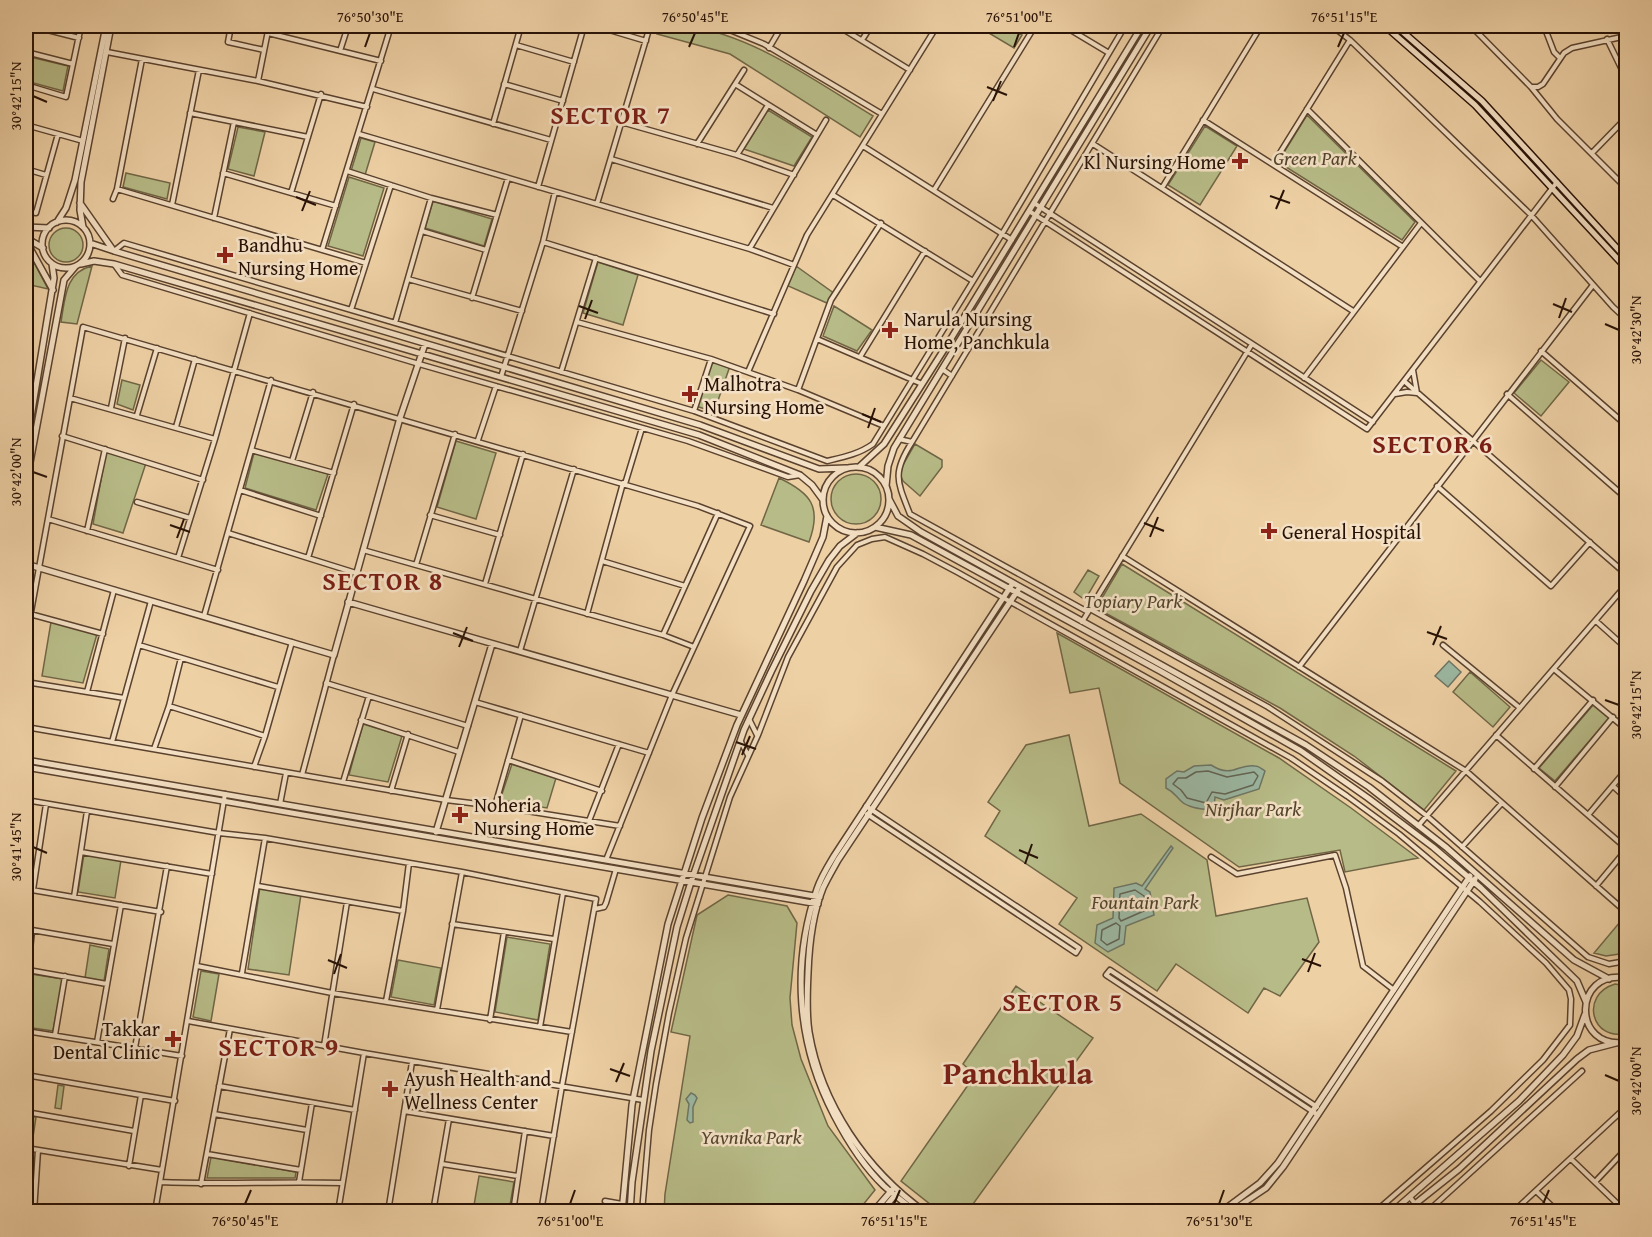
<svg xmlns="http://www.w3.org/2000/svg" width="1652" height="1237" viewBox="0 0 1652 1237" font-family="'Gentium Book Plus',serif">
<rect width="100%" height="100%" fill="#eed0a5"/>
<filter id="stains"><feTurbulence type="fractalNoise" baseFrequency=".00333" numOctaves="4"/><feColorMatrix values="0 0 0 0 .2 0 0 0 0 .09 0 0 0 0 .02 0 0 0 .5 -.17"/></filter>
<radialGradient id="worn" r=".72"><stop offset=".6" stop-color="#630" stop-opacity="0"/><stop offset="1" stop-color="#630" stop-opacity=".3"/></radialGradient>
<path fill="#b7bb87" stroke="#706646" stroke-width="1.5" d="M659 26C668 25 678 25 687 26 754 35 816 82 873 116L860 137 730 54 657 34Z
M977 26H1006L1022 35 1014 48Z
M26 56 68 66 63 91 26 81Z
M768 110 812 137 794 166 744 149Z
M1307 115 1415 222 1402 240 1278 162Z
M1205 126 1237 146 1200 205 1168 185Z
M238 127 265 132 254 176 228 169Z
M361 138 375 142 365 175 351 171Z
M126 173 170 183 167 199 123 187Z
M349 177 384 188 363 256 328 246Z
M433 201 492 219 484 246 425 228Z
M49 245a17 17 0 1 1 34 0a17 17 0 1 1-34 0Z
M26 254 30 255 48 289 26 284Z
M598 262 638 275 623 325 583 313Z
M92 266 77 324 61 322C65 299 65 272 92 266Z
M796 266 835 294 829 304 786 285Z
M834 306 872 330 857 351 823 336Z
M712 360 730 366 714 412 696 406Z
M1541 360 1569 382 1541 416 1514 393Z
M122 380 140 385 133 410 117 404Z
M456 441 496 453 476 519 437 507Z
M915 444 942 460V467L920 496 903 481 899 472Z
M106 452 146 463 123 533 93 524Z
M254 453 328 474 316 510 245 488Z
M831 499a25 25 0 1 1 50 0a25 25 0 1 1-50 0Z
M779 478C811 493 822 507 809 542L761 525Z
M1122 564 1456 771 1424 810 1354 756 1280 708 1096 608Z
M1088 570 1099 576 1085 600 1074 592Z
M51 622 97 634 83 683 42 676Z
M1057 633 1279 758 1351 808 1418 858 1345 872 1340 850 1239 867 1120 783 1099 688 1070 693Z
M1470 672 1510 707 1493 727 1453 692Z
M1594 704 1609 718 1555 781 1539 768Z
M363 724 402 736 388 782 349 775Z
M1069 735 1089 826 1141 814 1207 860 1216 916 1307 898 1319 942 1280 996 1264 988 1248 1013 1176 964 1157 991 1059 924 1077 898 985 836 1000 811 988 802 1026 745Z
M512 764 556 778 547 808 500 800Z
M84 854 121 860 115 898 78 892Z
M260 887 301 894 289 975 248 969Z
M728 895 787 906 797 923 790 998 792 1025 801 1059 828 1126 875 1190 858 1211 664 1212 665 1194 690 1036 671 1032 697 915Z
M1625 916 1626 918V953L1606 956 1594 953Z
M507 937 550 944 538 1020 495 1012Z
M90 945 109 949 104 981 85 978Z
M398 960 441 968 434 1005 391 997Z
M201 971 219 974 211 1021 193 1017Z
M31 974 63 979 53 1031 26 1027Z
M1615 984 1626 986V1033C1592 1042 1579 995 1615 984Z
M1016 986 1093 1038 968 1211H943L930 1204 901 1181 975 1075 963 1064Z
M58 1085 64 1086 61 1109 55 1108Z
M26 1116 36 1117 32 1144 26 1143Z
M211 1157 296 1172 295 1178H207Z
M479 1176 514 1182 509 1211H473Z"/>
<path fill="#9bb7a2" stroke="#6d7564" stroke-width="1.5" d="M1449 661 1461 672 1448 687 1435 676Z
M1211 765C1233 779 1238 763 1255 766 1259 766 1262 769 1265 771L1259 789 1224 800 1215 797 1214 807 1211 810C1202 809 1188 808 1181 801 1175 795 1174 792 1166 788V779L1177 771 1184 772 1194 766Z
M1171 846 1173 848 1145 889 1150 892 1154 915 1126 926 1124 944 1108 952 1095 943 1097 925 1113 918 1114 888 1136 883 1142 886Z
M691 1093 695 1095 697 1098 693 1107V1122L690 1123 687 1120 689 1104 686 1099Z"/>
<g fill="none" stroke-linecap="round" stroke-linejoin="round">
<path stroke="#626454" stroke-width="1.5" d="M1208 771 1227 777 1254 772 1258 776 1253 785 1225 794 1212 792 1206 803 1187 798 1181 790 1173 784 1178 778H1186L1196 772Z
M1135 890 1144 896 1146 910 1121 921 1119 918 1120 894Z
M1116 923 1120 926 1119 939 1107 945 1101 940 1102 930Z"/>
<defs>
<path id="minor" d="M32 26 79 38
M227 26H231L228 42 264 50
M324 26 347 30
M596 26 646 41
M708 26 725 28 764 44 882 114
M838 26 910 70
M1064 26 1109 53
M1332 26 1350 40 1531 215 1613 307 1626 319
M1471 26 1531 87H1538L1543 84 1564 53 1572 48 1626 36
M1544 26 1554 52 1560 58
M268 33 381 61
M1607 39 1626 78
M862 40 871 26
M516 45 574 62
M769 48 782 26
M340 51 348 26
M26 52 73 64
M107 52 258 81 367 107
M258 81 269 26
M504 84 563 101
M735 84 817 135
M26 85 66 97 81 26
M1531 87 1557 119 1624 186
M373 89 551 140
M1307 109 1480 281
M190 113 308 137
M1203 120 1403 247
M621 122 737 155 794 175
M493 124 521 26
M26 125 83 141
M359 134 750 249 794 265
M697 144 744 70
M1093 144 1353 311
M863 146 1012 240
M1592 153 1626 118
M737 155 768 105
M611 159 773 208
M1273 164 1350 40
M26 169 46 175
M347 171 431 198 497 215
M223 173 336 206
M538 187 584 26
M1162 188 1261 26
M117 189 366 263
M934 190 1035 26
M291 193 321 94
M833 195 973 281
M113 199 117 189 142 59
M1034 203 1373 422
M597 204 650 26
M172 205 199 70
M26 211 36 213 58 134
M1029 211 1367 429 1557 182
M214 218 234 122
M422 231 486 250
M543 242 774 314
M750 248 826 120
M322 250 391 26
M26 251 32 253
M114 251 124 243 694 411 827 461C844 457 859 454 873 444L1002 234 1125 26
M114 264 122 275 419 364 688 441 788 477 800 475
M408 279 522 311
M472 298 508 178
M351 310 391 185
M577 322 711 359 798 390 884 426
M395 323 431 198
M817 339 922 384
M1541 351 1626 425
M860 357 925 251
M942 369 952 376
M561 372 596 258
M748 372 807 235 937 26
M501 377 543 242 555 192
M1304 378 1421 223
M1404 381 1626 574
M798 390 831 300 881 223
M1395 394 1407 392 1417 393 1413 370
M1507 394 1626 498
M70 398 215 439
M111 408 125 338
M694 411 711 359
M137 415 157 348
M176 427 195 359
M62 436 203 480
M899 439 912 442 1163 26
M478 440 496 386
M912 442C892 473 897 481 910 514L1088 612
M251 450 334 473
M292 461 313 392
M625 484 642 428
M1437 486 1551 586 1590 542
M240 490 321 516
M137 502 190 518
M430 515 500 535
M48 519 218 570
M87 531 105 449
M228 533 356 573
M363 550 663 635 694 647
M1122 556 1466 771 1626 912
M178 558 215 439 250 313
M308 558 354 404
M602 561 685 586
M416 565 455 434
M485 584 523 454
M1090 609 1268 707 1382 781 1427 816 1588 957 1609 964 1626 961
M30 614 103 634
M587 614 623 483
M204 616 271 380
M1596 621 1626 648
M1082 622 1252 344
M663 635 718 513
M26 639 83 327 698 506 750 526 672 695 606 860
M139 645 278 687
M1443 645 1520 708
M520 651 574 469
M1299 667 1593 285
M1555 670 1626 729
M26 682 124 698
M326 683 468 726
M87 692 114 590
M475 702 649 753
M169 706 265 736
M749 719 757 735
M361 720 459 752
M26 727 446 800 495 806 620 826
M1496 735 1626 848
M112 742 151 601
M741 742 748 755
M154 749 169 706 181 658
M508 760 602 791
M254 767 265 736 292 642
M1534 769 1593 700
M302 775 334 655
M343 782 369 696
M1613 786 1626 798
M1555 787 1613 717
M391 791 408 734
M26 800 219 833 265 838 462 872 596 899 562 1086 541 1212
M280 804 286 773
M495 806 521 715
M866 806 1079 948 1076 953 867 814
M1588 815 1626 770
M589 821 619 744
M1418 826 1626 585
M1462 847 1502 803
M81 852 212 874
M1211 857 1237 874 1335 855 1346 888 1363 966 1394 990
M258 886 403 911
M1596 886 1626 850
M26 889 161 912
M33 890 46 804
M74 897 87 811
M595 909 604 907 606 903 616 869
M452 924 554 939
M26 929 113 944
M197 966 332 993 572 1032
M28 970 107 984
M242 973 265 838
M26 991 32 930
M386 1001 403 911 409 863
M437 1010 462 872
M490 1020 504 932
M188 1021 364 1053 643 1100
M540 1027 563 893
M26 1031 182 1056
M55 1035 65 976
M97 1042 121 905
M324 1046 347 902
M135 1048 167 866
M26 1075 175 1101
M219 1086 355 1110
M1317 1107 1110 970 1106 975 1318 1115
M404 1111 554 1136
M26 1112 134 1131
M214 1114 307 1130
M26 1148 162 1170
M207 1154 301 1170
M1571 1159 1626 1212
M442 1164 518 1176
M129 1166 141 1095
M160 1182C221 1185 281 1181 342 1183
M299 1182 312 1103
M1595 1182 1626 1149
M201 1184 230 1029
M1536 1191 1558 1212
M1410 1197 1421 1212
M605 1201 622 1204
M34 1212 38 1150
M155 1212 225 794
M338 1212 364 1053
M388 1212 412 1062
M433 1212 449 1119
M513 1212 525 1131
M642 1212 649 1130 656 1084 669 1013 686 938 730 797 758 735 788 657 837 567 857 545 872 539 885 537 923 554 957 572 1291 758 1347 796 1399 834 1480 902 1546 963 1569 990 1571 999 1570 1025 1543 1060 1491 1111 1375 1212
M1427 1212 1582 1071
M1513 1212 1626 1107"/>
<path id="tertiary" d="M80 203 113 250
M42 244a24 24 0 1 1 48 0a24 24 0 1 1-48 0Z
M57 222 66 208 75 180 106 26
M26 227 49 228
M83 227 80 210 81 182 111 26
M26 238 43 248
M26 241 53 290
M90 243 114 251 700 425 819 469 846 468
M81 264 94 261 114 264 699 435 800 475 812 485 823 500
M26 447 54 278 52 264
M859 467 884 444 952 337 1142 26
M823 500a33 33 0 1 1 66 0a33 33 0 1 1-66 0Z
M26 484 64 280 75 267
M886 486 888 466 894 448 1151 26
M889 499 898 516 921 532 1306 745 1369 787 1447 848 1574 960 1609 979
M875 527 911 535 1160 671 1301 751 1368 798 1433 847 1481 888 1577 981 1586 1002
M26 564 334 655 400 418 425 344
M348 602 741 715
M26 760 820 897
M26 767 818 904
M436 832 492 644
M1626 978C1572 969 1572 1051 1626 1042
M622 1212 632 1105 668 924 702 818 737 725 804 581 823 537 827 516
M630 1212 632 1182 651 1051 677 927 691 882 744 730 771 672 811 591 829 560 840 546 857 533
M873 1212 892 1190
M881 1212 896 1194
M916 1212C905 1203 894 1195 884 1186 863 1166 847 1140 834 1115 797 1044 791 965 817 889 821 877 828 866 834 856L1011 586
M925 1212C866 1170 821 1104 809 1032 806 1013 807 993 808 973 809 944 812 915 823 888 827 879 833 869 838 860L1018 590
M1221 1212 1260 1183 1278 1163 1470 876
M1230 1212 1266 1188 1283 1167 1475 879
M1392 1212 1519 1101 1563 1055 1577 1036 1585 1014
M1405 1212 1459 1169 1577 1059 1589 1050 1616 1043"/>
<path id="secondary" d="M1385 26 1475 105 1626 268
M1396 26 1482 101 1626 258"/>
</defs>
<use href="#minor" stroke="#5a422e" stroke-width="7"/>
<use href="#tertiary" stroke="#5a422e" stroke-width="8"/>
<use href="#secondary" stroke="#281206" stroke-width="8"/>
<use href="#minor" stroke="#f4e0c4" stroke-width="4"/>
<use href="#tertiary" stroke="#f4e0c4" stroke-width="5"/>
<use href="#secondary" stroke="#f4e0c4" stroke-width="5"/>
</g>
<path fill="none" stroke="#281206" stroke-width="2" d="M365 47 370 33M689 47 695 33M1014 47 1019 33M1338 47 1344 33M987 87 1007 95M33 96 47 102M993 101 1001 81M1270 196 1290 203M296 197 316 205M1276 209 1284 190M302 211 310 191M1553 304 1572 312M579 306 598 313M1559 318 1566 298M585 319 592 300M1605 324 1619 330M862 414 881 422M868 428 875 408M33 472 47 477M1144 523 1164 531M170 525 190 532M1150 537 1158 517M177 538 184 519M1427 632 1447 639M453 633 473 641M1433 645 1441 626M459 647 467 627M1605 700 1619 705M736 742 756 749M742 755 750 736M33 847 47 853M1019 850 1038 858M1025 864 1032 844M1302 959 1321 966M328 960 347 968M1308 972 1315 953M334 974 341 954M610 1069 630 1076M1605 1075 1619 1081M616 1082 624 1063M245 1204 251 1190M570 1204 575 1190M894 1204 900 1190M1219 1204 1224 1190M1543 1204 1549 1190"/>
<g fill="#8f2418" stroke="#f4e0c4" stroke-width="2">
<path d="M1237 152h6v6h6v6h-6v6h-6v-6h-6v-6h6z"/>
<path d="M222 246h6v6h6v6h-6v6h-6v-6h-6v-6h6z"/>
<path d="M887 321h6v6h6v6h-6v6h-6v-6h-6v-6h6z"/>
<path d="M687 385h6v6h6v6h-6v6h-6v-6h-6v-6h6z"/>
<path d="M1266 522h6v6h6v6h-6v6h-6v-6h-6v-6h6z"/>
<path d="M457 806h6v6h6v6h-6v6h-6v-6h-6v-6h6z"/>
<path d="M170 1030h6v6h6v6h-6v6h-6v-6h-6v-6h6z"/>
<path d="M387 1080h6v6h6v6h-6v6h-6v-6h-6v-6h6z"/>
</g>
<g text-anchor="middle" dominant-baseline="central" stroke-width="5" stroke-linejoin="round" paint-order="stroke">
<g font-size="20" font-style="italic" fill="#53452d" stroke="#f4e0c4">
<text x="1315" y="157">Green Park</text>
<text x="1133" y="600">Topiary Park</text>
<text x="1253" y="808">Nirjhar Park</text>
<text x="1145" y="901">Fountain Park</text>
<text x="751" y="1136">Yavnika Park</text>
</g>
<g font-size="20" fill="#281206" stroke="#f4e0c4" text-anchor="start">
<text x="1226" y="161" text-anchor="end">Kl Nursing Home</text>
<text x="238" y="244">Bandhu<tspan x="238" dy="23">Nursing Home</tspan></text>
<text x="904" y="318">Narula Nursing<tspan x="904" dy="23">Home, Panchkula</tspan></text>
<text x="704" y="383">Malhotra<tspan x="704" dy="23">Nursing Home</tspan></text>
<text x="1282" y="531">General Hospital</text>
<text x="474" y="804">Noheria<tspan x="474" dy="23">Nursing Home</tspan></text>
<text x="160" y="1028" text-anchor="end">Takkar<tspan x="160" dy="23">Dental Clinic</tspan></text>
<text x="404" y="1078">Ayush Health and<tspan x="404" dy="23">Wellness Center</tspan></text>
</g>
<g font-size="26" font-weight="bold" letter-spacing="1.5" fill="#7a1f14" stroke="#f4e0c4">
<text x="611" y="114">SECTOR 7</text>
<text x="1433" y="443">SECTOR 6</text>
<text x="383" y="580">SECTOR 8</text>
<text x="1063" y="1001">SECTOR 5</text>
<text x="279" y="1046">SECTOR 9</text>
</g>
<g font-size="32" font-weight="bold" fill="#7a1f14" stroke="#f4e0c4">
<text x="1018" y="1072">Panchkula</text>
</g>
</g>
<rect width="1652" height="1237" fill="none" stroke="#eed0a5" stroke-width="66"/>
<rect x="33" y="33" width="1586" height="1171" fill="none" stroke="#281206" stroke-width="2"/>
<g font-size="15" text-anchor="middle" fill="#281206">
<text x="370" y="22">76°50'30"E</text>
<text x="695" y="22">76°50'45"E</text>
<text x="1019" y="22">76°51'00"E</text>
<text x="1344" y="22">76°51'15"E</text>
<text transform="translate(16 96) rotate(-90)" y="5">30°42'15"N</text>
<text transform="translate(1636 330) rotate(-90)" y="5">30°42'30"N</text>
<text transform="translate(16 472) rotate(-90)" y="5">30°42'00"N</text>
<text transform="translate(1636 705) rotate(-90)" y="5">30°42'15"N</text>
<text transform="translate(16 847) rotate(-90)" y="5">30°41'45"N</text>
<text transform="translate(1636 1081) rotate(-90)" y="5">30°42'00"N</text>
<text x="245" y="1226">76°50'45"E</text>
<text x="570" y="1226">76°51'00"E</text>
<text x="894" y="1226">76°51'15"E</text>
<text x="1219" y="1226">76°51'30"E</text>
<text x="1543" y="1226">76°51'45"E</text>
</g>
<rect width="100%" height="100%" filter="url(#stains)"/>
<rect width="100%" height="100%" fill="url(#worn)"/>
</svg>
